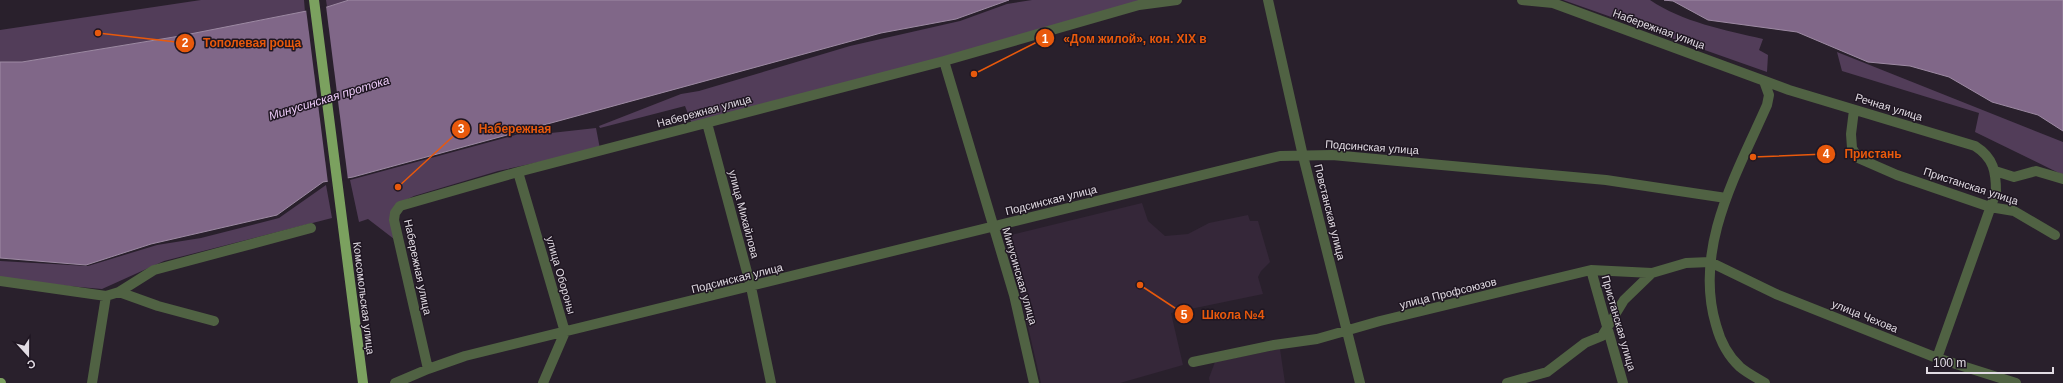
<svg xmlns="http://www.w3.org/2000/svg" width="2063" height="383" viewBox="0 0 2063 383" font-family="Arial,sans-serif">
<rect width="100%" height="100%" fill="#29202c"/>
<path fill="#352739" d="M1142 203 1148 221 1165 236 1188 234 1209 223 1248 215 1250 221H1258L1270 262 1261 271 1258 277 1263 294 1171 313 1183 365 1120 383H1041L1007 236Z
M1280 349 1285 383H1210L1209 378 1215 362Z"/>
<path fill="#523d59" d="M201 0H304L305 12 180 36 22 62H0V30Z
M326 0H349L327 7Z
M1032 0H1151L943 58 692 124 685 106 600 128 599 126 681 94 699 91 850 46 960 21 1007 4Z
M1563 0H1650C1682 22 1725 30 1763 39L1759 50 1768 55 1767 72Z
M1837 52 2063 142V175L1975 132 1979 113 1842 71Z
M596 128 600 149 498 171 414 196 397 204 394 239 368 219 359 222 350 180 534 130 542 134Z
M326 185 332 218 164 261 102 289 0 280V261L88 266 157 245 201 238 279 218Z"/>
<path fill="#806788" stroke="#9d8aa3" d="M349 0H1009L956 19 881 33 353 177 323 182 277 215 151 244 86 265 0 258V62H22L180 36 327 7Z
M1664 0H2063V131L2038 115 1992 102 1949 77 1910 66 1868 62 1797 32 1708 20 1673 1Z"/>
<path fill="#29202c" d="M326 6 348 180 328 183 306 9Z"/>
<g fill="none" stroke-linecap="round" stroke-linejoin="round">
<path stroke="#506243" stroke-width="10" d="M1268 0 1303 156 1360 383
M1522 0 1553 3 1789 90 1975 146C1994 158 1996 172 1996 192L1937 358
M944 61 1014 295 1034 383
M1764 81 1769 95 1767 105C1737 173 1693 248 1716 325 1720 340 1728 356 1740 367 1747 373 1757 378 1765 383
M1854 110 1851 134 1852 148 1858 158 1897 175 1990 207 2014 211 2055 235
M707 123 751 287 771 383
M1995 171 2014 177 2036 171 2063 179
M518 172 565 332 543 383
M1591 270 1623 383
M0 281 106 296 119 292 154 270 311 228
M119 292 158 306 214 321
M1193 362 1274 345 1317 339 1380 321 1591 270 1652 273 1686 263 1710 262 1776 294 1937 358 2016 383
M428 369 394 220 395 213 400 206 518 172 944 61 1139 5 1177 0
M92 383 106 296
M395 383 428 369 465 356 1280 156 1332 155 1606 180 1726 198
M1507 383 1547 372 1585 343 1602 336 1624 300 1652 273"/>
<path stroke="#7ba15f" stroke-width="10" d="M314 0 363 383
M0 383H1"/>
</g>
<g text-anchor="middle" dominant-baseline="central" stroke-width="3" stroke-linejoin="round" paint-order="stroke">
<g font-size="11" fill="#e1dbe3" stroke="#1f1622">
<text transform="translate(1659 29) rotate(20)">Набережная улица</text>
<text transform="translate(1889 107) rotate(17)">Речная улица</text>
<text transform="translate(704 111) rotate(-15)">Набережная улица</text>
<text transform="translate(1372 147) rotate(4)">Подсинская улица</text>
<text transform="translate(1971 186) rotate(18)">Пристанская улица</text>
<text transform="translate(1051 200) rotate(-14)">Подсинская улица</text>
<text transform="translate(1330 212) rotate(76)">Повстанская улица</text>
<text transform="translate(744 214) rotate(75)">улица Михайлова</text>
<text transform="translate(418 267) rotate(78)">Набережная улица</text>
<text transform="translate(561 275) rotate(74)">улица Обороны</text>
<text transform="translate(1020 276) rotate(74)">Минусинская улица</text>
<text transform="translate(737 278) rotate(-14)">Подсинская улица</text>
<text transform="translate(1448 293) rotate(-14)">улица Профсоюзов</text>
<text transform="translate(364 298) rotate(83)">Комсомольская улица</text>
<text transform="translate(1865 316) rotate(22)">улица Чехова</text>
<text transform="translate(1619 323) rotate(74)">Пристанская улица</text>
</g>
<g font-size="12" font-style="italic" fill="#edcbf8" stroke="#1f1622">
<text transform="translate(329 98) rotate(-17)">Минусинская протока</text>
</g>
</g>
<path fill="none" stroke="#e8590c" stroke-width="1.5" d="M974 74L1045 38M98 33L185 43M398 187L461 129M1753 157L1826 154M1140 285L1184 314"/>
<g fill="#e8590c" stroke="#1f1622" stroke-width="1.5">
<circle cx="974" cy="74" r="4"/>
<circle cx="98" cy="33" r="4"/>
<circle cx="398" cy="187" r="4"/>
<circle cx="1753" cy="157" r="4"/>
<circle cx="1140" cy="285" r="4"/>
<circle cx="1045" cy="38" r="10"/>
<circle cx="185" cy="43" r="10"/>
<circle cx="461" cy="129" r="10"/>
<circle cx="1826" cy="154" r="10"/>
<circle cx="1184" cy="314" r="10"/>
</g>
<g font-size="12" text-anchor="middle" font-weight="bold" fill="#fff">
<text x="1045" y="43">1</text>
<text x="185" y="47">2</text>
<text x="461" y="133">3</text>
<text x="1826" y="158">4</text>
<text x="1184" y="319">5</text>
</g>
<g font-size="12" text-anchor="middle" font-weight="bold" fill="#e8590c" stroke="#1f1622" stroke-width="3" stroke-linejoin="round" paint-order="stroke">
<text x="1135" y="43">«Дом жилой», кон. ХIХ в</text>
<text x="252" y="47">Тополевая роща</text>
<text x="515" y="133">Набережная</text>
<text x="1873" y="158">Пристань</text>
<text x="1233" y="319">Школа №4</text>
</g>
<g transform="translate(28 355) rotate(159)" stroke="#1f1622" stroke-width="3" paint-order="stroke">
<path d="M0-3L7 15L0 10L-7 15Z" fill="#e1dbe3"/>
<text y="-6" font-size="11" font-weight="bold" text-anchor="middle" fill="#e1dbe3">С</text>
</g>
<path d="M1927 367v6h126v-6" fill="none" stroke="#e1dbe3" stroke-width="2"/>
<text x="1933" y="367" font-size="12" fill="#e1dbe3" stroke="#1f1622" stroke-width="3" paint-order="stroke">100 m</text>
</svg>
